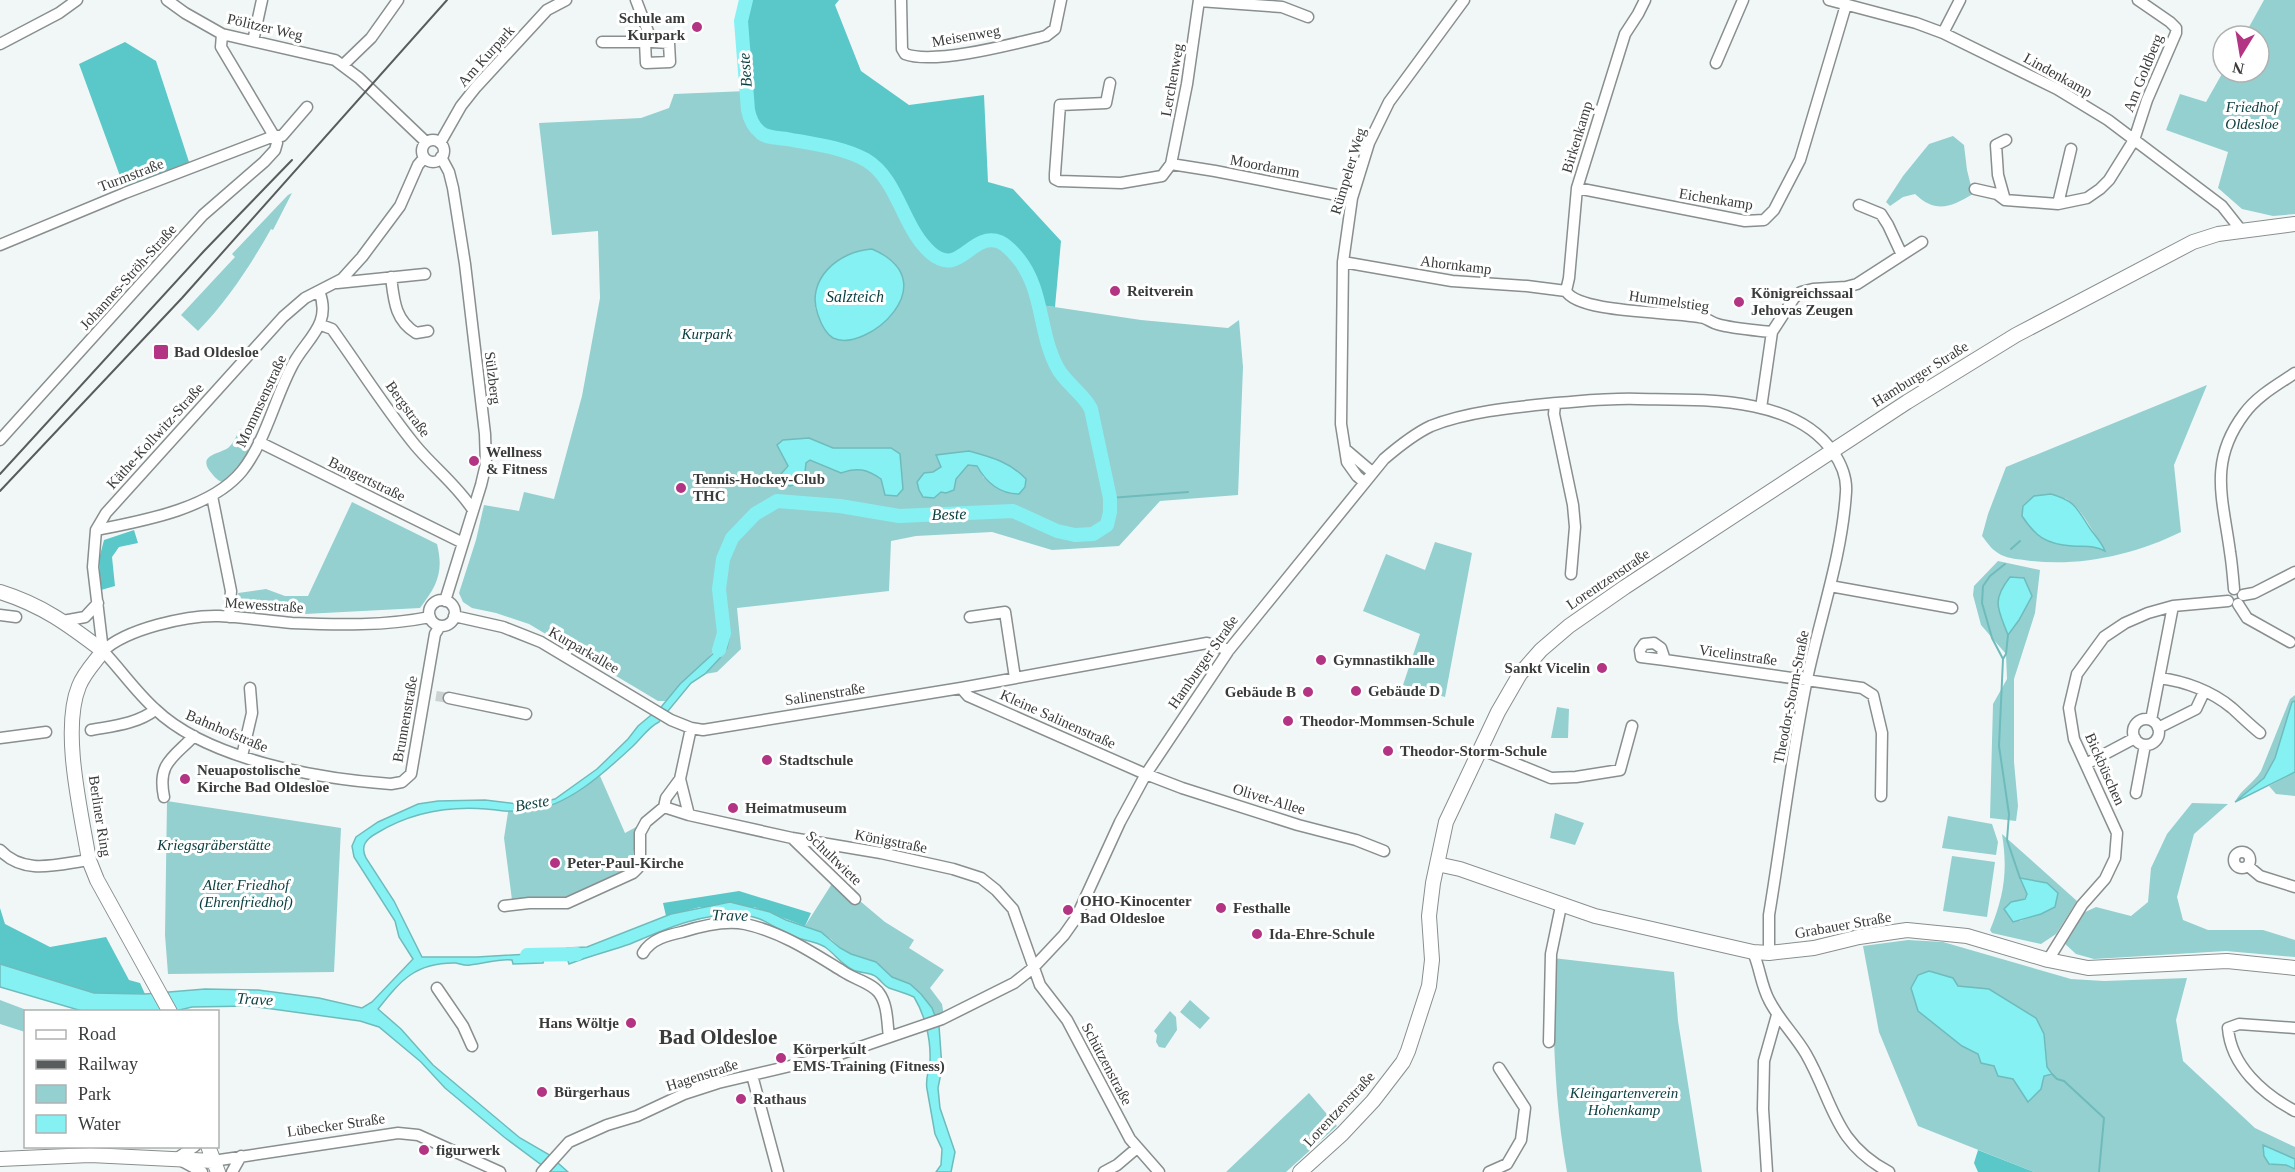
<svg xmlns="http://www.w3.org/2000/svg" width="2295" height="1172" viewBox="0 0 2295 1172" font-family="'Times New Roman',serif">
<rect width="100%" height="100%" fill="#f1f7f7"/>
<path fill="#94d0d0" fill-rule="evenodd" d="M2264 0H2295V214L2273 216 2242 209 2218 188 2228 152 2166 130 2180 94 2206 102 2223 72H2259V36H2244Z
M747 91 748 110 763 135 845 151 866 161 878 169 886 181 911 228 929 252 955 260C962 255 970 246 978 243 1013 229 1033 280 1041 305L1141 320 1228 328 1239 320 1243 367 1238 495 1160 501 1119 546 1052 550 992 532 916 536 891 541 889 591 737 608 741 649 717 672 705 674 720 658 724 634C711 662 685 678 666 701H658L529 624 496 613 472 608 463 602 459 593 476 540 484 505 519 511 524 492 554 499 582 396 600 298 598 231 552 235 539 123 641 118 669 108 674 94ZM872 249C885 254 898 262 902 276 899 286 899 304 893 312 882 328 843 350 827 333 821 326 818 315 815 307ZM809 438 833 448H891L881 479C867 469 857 467 841 473L810 460 781 474ZM936 456 1019 472 984 478 977 466 968 465 956 479 933 472 941 467Z
M1953 136 1964 145 1967 170 1973 194C1951 207 1936 214 1915 194L1903 197 1890 206 1886 202 1903 176 1929 144Z
M292 193 273 230 271 229C250 266 228 300 198 331L181 315 235 257 232 254 288 195Z
M2207 385 2174 465 2181 532C2134 555 2077 568 2024 560 2016 559 2005 558 1998 553 1991 549 1987 542 1982 536L1988 514 2006 467ZM2065 498C2082 508 2089 527 2101 543L2096 546H2072Z
M240 429 253 435 247 449 250 452 238 470 223 482C217 481 213 475 209 470 198 453 224 454 230 446 235 441 237 434 240 429Z
M352 502 437 544C444 572 437 586 420 608L305 614 242 611 238 593 266 589 285 596H308Z
M1435 542 1472 553 1445 697 1403 685 1420 634 1363 611 1386 554 1425 570Z
M1998 561 2040 570 2035 613 2014 679V762L2018 806 2016 821 1990 818 1993 704 2007 679 2006 654 1981 625 1973 595 1974 586Z
M2295 695V701L2292 703 2275 758 2264 778 2235 802C2241 789 2254 783 2261 771L2290 699Z
M1557 707 1569 709 1568 738H1551Z
M2295 772V796L2276 794 2269 786Z
M600 776 625 833 638 826 631 866 627 871 566 900H512L504 838 509 806 548 808Z
M167 801 341 828 334 972 168 974 165 935Z
M2192 803 2228 804 2194 834 2177 897 2183 920 2208 930H2263L2295 940V957L2226 951 2094 959 2076 954 2063 942 2081 914 2096 907 2131 916 2148 902 2151 868 2167 834Z
M1555 813 1584 823 1575 845 1550 838Z
M1948 816 1992 824 1998 842 1996 855 1942 848Z
M2002 834 2077 901 2056 934 2041 944 1992 933 1990 930C2004 896 2008 871 2002 834ZM2020 878 2055 907 2020 921 2011 902 2024 899 2027 894Z
M1952 856 1995 862 1987 917 1943 911Z
M833 882 851 900 860 901 885 922 914 940 909 948 944 970 930 988 942 1004 944 1016 936 1019 910 984 892 977 876 962 851 954 840 948 831 939 805 926Z
M1908 940 1943 942 2071 979 2104 981 2187 978 2176 1020 2183 1061 2255 1128 2295 1147V1159L2263 1145 2269 1164 2286 1165 2295 1169V1172H2034L1918 1126 1879 1032 1863 946ZM1953 978 1958 986 1969 988 2044 1034 2047 1067 2029 1102 2013 1079 1978 1054 1962 1046Z
M1553 958 1674 972 1678 1021 1702 1172H1567C1554 1101 1553 1030 1553 958Z
M0 1000 29 1011 26 1012 25 1032 0 1024Z
M1190 1000 1210 1018 1200 1029 1180 1012Z
M1170 1011 1176 1017 1177 1030 1165 1048 1159 1047 1156 1042 1157 1035 1154 1031Z
M1309 1093 1337 1126 1286 1172H1226Z"/>
<path fill="#5ac7c9" d="M746 0H839L835 5 861 71 909 105 984 95 988 182 1013 189 1061 241 1055 307 1040 305C1033 280 1014 231 979 243 964 248 965 259 943 261L929 252 911 227 878 169 866 161 845 151 763 135 751 123 748 110 741 21Z
M125 42 156 61 189 162 124 187 79 64Z
M134 530 138 543 119 547 112 557 115 586 101 590 99 559 104 540Z
M739 891 811 913 805 926 754 907H700L666 916 663 903Z
M0 908 5 924 50 947 106 937 129 980 140 983 145 994 94 993 0 964Z
M1978 1150 2034 1172H1978L1974 1163Z"/>
<path fill="#86f1f3" stroke="#6fbbbc" stroke-width="1.5" d="M872 249C949 282 866 354 833 338 825 333 821 324 818 315 805 280 838 251 872 249Z
M809 438 833 448H891L900 454 903 489 897 496 885 495 881 479C867 469 857 467 841 473L810 460 806 463 804 482 790 486 781 483V474L788 466 777 445 783 440Z
M969 451C991 457 1010 462 1026 479L1025 487 1019 494C1000 494 986 482 977 466L968 465 956 479 954 490 946 493 941 492 934 498 923 497 919 490 917 482 924 473 933 472 941 467 936 455Z
M2051 494C2075 501 2076 507 2089 527 2094 535 2101 541 2105 551 2093 545 2085 547 2072 546 2046 544 2036 537 2022 516L2023 506 2034 496Z
M2010 577 2024 578 2032 596 2019 620 2008 635C1998 609 1991 601 2010 577Z
M724 633 729 639 727 648 720 658 705 674 691 683 659 722C648 727 641 739 632 747 604 773 567 807 528 811 514 813 500 810 486 809 447 806 410 813 377 833 366 839 360 846 366 858L394 901 422 957H477L545 953 543 963 513 964 512 960C499 958 484 964 470 965 465 966 461 964 456 963 416 962 401 980 378 1009L401 1029 433 1065 520 1138 548 1154 568 1172H551L504 1137 445 1088 421 1062 379 1027 360 1021 250 1006 192 1007 171 1012 82 1011 0 987V964L94 993 145 994 205 989 258 990 319 998 362 1008 372 1002 413 959 399 937 395 921 354 857 352 846 356 837 378 822 418 804 438 801 485 800 518 804H533L555 799 597 769 628 739 638 726 662 706 680 684 717 650Z
M2295 701V772L2235 802 2264 778 2275 758 2292 702Z
M2020 878 2047 883 2058 893 2055 907 2041 914 2013 922 2004 909 2011 902 2025 899 2027 894Z
M730 902 770 912 786 920 821 932 840 948 851 954 876 962 892 977 910 984 921 994 932 1008 939 1026 942 1068 938 1088 940 1108 955 1152 951 1172H936L941 1165 942 1149 935 1134 927 1089C925 1079 929 1071 930 1061 931 1039 925 1015 914 997 906 993 897 991 889 988 884 986 880 979 875 976 869 972 860 973 853 970 841 964 835 954 825 947 815 941 805 941 795 937 774 930 766 916 740 915 700 913 666 929 630 944 610 951 589 956 569 964L567 958 560 957V952H564L567 948 587 947 671 914Z
M1929 971 1953 978 1958 986 1989 989 2036 1018 2044 1034 2047 1067 2052 1074 2044 1076 2041 1089 2028 1102 2013 1079 1998 1076 1994 1066 1981 1063 1978 1054 1962 1046 1918 1011 1911 988 1918 975Z
M2263 1145 2295 1159V1169L2286 1165 2269 1164 2264 1156Z"/>
<g fill="none" stroke-linecap="round" stroke-linejoin="round">
<path stroke="#6fbbbc" stroke-width="2" d="M1110 498 1188 492
M2011 549 2020 541
M2005 564 1990 576 1983 586 1982 603 1992 638 2003 659 1999 746 2009 814 2007 840 2020 878
M2003 659 2006 654 2008 635
M2052 1074 2057 1079 2064 1081 2104 1118 2099 1172"/>
<path stroke="#86f1f3" stroke-width="14" d="M719 650 724 633 719 589 723 559 732 538 755 514 777 501 840 506 899 516 1013 511 1057 531 1075 535 1093 534 1107 525 1110 512V498L1091 409C1083 393 1065 383 1057 367 1038 331 1044 289 1017 257 1012 251 1006 245 1000 242 971 231 960 278 931 253 902 228 899 180 866 160 842 147 813 144 787 139 779 138 767 138 761 133 753 127 750 120 748 110L741 21 746 0
M527 955 577 954"/>
<path stroke="#ccd2d2" stroke-width="10" stroke-dasharray="10 5" stroke-linecap="butt" d="M436 696 449 698"/>
<defs>
<path id="minor" d="M167 0 185 13 222 34 335 60 359 78 426 142
M636 0 652 42 669 43 670 62 646 63 645 42
M901 0 902 49 905 54C934 65 1013 44 1046 36L1055 29 1061 0
M1829 0 1916 23 1943 33 2057 89 2108 120 2222 206 2241 230
M1199 1 1282 7 1308 17
M1943 33 1960 0
M253 41 262 0
M602 42H649
M0 44 59 13 77 0
M1716 63 1743 0
M343 65 371 38 398 0
M1110 83 1106 103 1060 105 1055 174V179L1059 181 1121 183 1162 176 1171 164 1187 84 1199 0
M422 151a11 11 0 1 1 22 0a11 11 0 1 1-22 0Z
M440 143 461 106 476 87 547 10 566 0
M441 157 449 172 453 188 465 264 485 434 486 464 481 485 445 601
M1171 164 1215 171 1352 198
M1577 188 1745 221 1764 220 1774 210 1800 160 1846 5
M1975 189 1997 194 2005 200 2058 204 2087 198 2100 189 2109 180 2134 140 2147 100 2176 33V28L2170 22 2138 0
M2005 200 1998 175 1996 145 2006 140
M2058 204 2071 149
M1859 205 1881 214 1888 225 1902 255
M0 245 125 193 274 136H282L307 107
M1343 262 1452 281 1527 286 1566 291
M391 277C394 301 395 320 416 333L428 331
M337 283 425 274
M1566 291 1569 278 1577 188 1625 34 1638 14 1645 0
M1566 291C1579 314 1676 311 1704 318 1709 320 1713 323 1717 324 1734 329 1755 330 1772 332
M321 325 332 329C360 368 385 408 415 445 434 468 457 485 473 510
M1555 404 1554 414 1573 505 1575 527 1571 574
M1761 408 1772 332 1794 298 1801 292 1813 289 1846 287 1857 284 1922 242
M0 440 203 215 264 162 275 150 277 143 274 136 221 47 222 34
M259 442 463 543
M1345 449 1372 472
M1364 482 1357 476 1347 462 1341 424 1343 262 1352 198 1369 143 1389 102 1464 0
M212 496 231 591 229 617
M96 530C142 521 211 509 242 471 265 442 274 401 291 368 304 340 333 326 319 291
M1830 586 1952 608
M2234 589C2233 577 2232 564 2230 552 2223 499 2208 462 2244 414 2257 396 2277 385 2295 373
M2243 595 2254 593 2295 572
M429 613a13 13 0 1 1 26 0a13 13 0 1 1-26 0Z
M2238 604 2247 618 2290 642
M0 615 16 617
M454 616 503 627 541 642 671 720 691 728 703 730 961 688 1207 643 1229 650
M970 617 1005 612 1015 678
M63 621 85 617 98 603
M103 651 93 567 96 530 106 513 283 317 305 298 342 279 362 257 400 206 418 165 424 158
M103 651C121 670 136 692 155 709 208 760 319 779 391 784L402 782 411 774 435 634 440 626
M103 651C126 629 187 615 219 616 244 617 268 621 292 623 337 625 386 626 430 617
M1665 660 1641 657 1640 650 1644 644 1654 643 1661 648 1665 660 1862 688 1873 695 1882 733 1881 796
M2159 678C2184 681 2212 691 2232 708 2241 716 2250 725 2260 733
M961 688 968 696 1143 773 1182 788 1298 825 1356 840 1384 851
M449 698 526 714
M2133 732a13 13 0 1 1 26 0a13 13 0 1 1-26 0Z
M2151 720 2173 606
M2158 728 2196 709 2204 692
M91 730C112 726 137 724 155 710
M0 738 46 732
M1480 749 1551 778 1576 777 1620 770 1632 726
M242 756 252 713 250 688
M2086 764 2135 738
M680 779 689 815
M2136 793 2145 745
M164 797C157 763 173 758 194 736
M664 807 689 815 792 838 881 853 953 869 981 878 996 890 1013 909 1040 985 1067 1020 1130 1139 1159 1172
M792 838 855 899
M0 850C24 876 58 864 89 860
M2234 860a8 8 0 1 1 16 0a8 8 0 1 1-16 0Z
M2248 866 2260 876 2295 887
M504 906 529 903H567L633 873 638 868 640 861V833L646 822 664 807 666 798 680 779 691 728
M1753 952C1760 968 1761 985 1769 1000 1779 1020 1795 1035 1806 1054 1834 1103 1833 1142 1889 1172
M643 953C651 939 668 935 682 932 701 926 725 920 745 924 782 932 813 953 844 972 854 979 872 983 879 993 888 1005 887 1023 889 1037
M2048 960 2082 905 2105 879 2115 858 2117 833 2074 739 2069 708 2077 674 2104 637 2125 623 2148 613 2173 606 2228 601
M437 988 463 1026 472 1046
M2295 1028 2239 1024 2228 1028C2231 1066 2263 1094 2295 1111
M1549 1042 1551 954 1561 906
M752 1075 778 1172
M176 1159 195 1146
M182 1161 202 1172
M213 1161 398 1133 418 1135 500 1172
M232 1172 241 1156
M542 1172 569 1142 607 1125 637 1116 684 1094 718 1083 837 1055 942 1019 1014 983 1033 968 1064 935 1076 918 1120 822 1146 774 1229 650 1384 459C1398 447 1414 434 1431 426 1468 411 1517 407 1557 403 1584 401 1611 398 1638 399 1700 400 1794 395 1833 452 1841 463 1847 478 1846 492 1842 556 1820 617 1807 679 1791 757 1782 837 1769 915V953
M1104 1172 1117 1165 1137 1148
M1489 1172 1507 1164 1521 1140 1525 1108 1499 1068
M1767 1172 1763 1109 1764 1061 1777 1015"/>
<path id="major" d="M0 592C42 605 69 625 103 651 95 662 84 673 79 686 61 730 81 812 89 860L97 880 170 1012
M1437 864 1460 869 1595 916 1753 952 1769 953 1814 948 1859 937 1907 930 1967 936 2048 960 2088 968 2227 961 2295 968
M208 1146 218 1172
M0 1159 90 1155 213 1161
M1300 1172 1342 1134 1373 1101 1403 1062 1408 1051 1429 986 1432 960 1429 916 1433 883 1446 822 1498 712 1520 674 1541 650 1569 626 1625 587 1907 402 2016 335 2193 242 2218 234 2295 224"/>
</defs>
<use href="#minor" stroke="#898e8e" stroke-width="13"/>
<use href="#major" stroke="#898e8e" stroke-width="16"/>
<use href="#minor" stroke="#fff" stroke-width="10"/>
<use href="#major" stroke="#fff" stroke-width="14"/>
<path stroke="#595c5c" stroke-width="2" d="M0 474 204 251 292 160
M0 491 182 298 447 0"/>
</g>
<g fill="#b23482" stroke="#fff" stroke-width="2">
<circle cx="697" cy="27" r="6"/>
<circle cx="1115" cy="291" r="6"/>
<circle cx="1739" cy="302" r="6"/>
<rect x="153" y="344" width="16" height="16" rx="3"/>
<circle cx="474" cy="461" r="6"/>
<circle cx="681" cy="488" r="6"/>
<circle cx="1321" cy="660" r="6"/>
<circle cx="1602" cy="668" r="6"/>
<circle cx="1356" cy="691" r="6"/>
<circle cx="1308" cy="692" r="6"/>
<circle cx="1288" cy="721" r="6"/>
<circle cx="1388" cy="751" r="6"/>
<circle cx="767" cy="760" r="6"/>
<circle cx="185" cy="779" r="6"/>
<circle cx="733" cy="808" r="6"/>
<circle cx="555" cy="863" r="6"/>
<circle cx="1221" cy="908" r="6"/>
<circle cx="1068" cy="910" r="6"/>
<circle cx="1257" cy="934" r="6"/>
<circle cx="631" cy="1023" r="6"/>
<circle cx="781" cy="1058" r="6"/>
<circle cx="542" cy="1092" r="6"/>
<circle cx="741" cy="1099" r="6"/>
<circle cx="424" cy="1150" r="6"/>
</g>
<g text-anchor="middle" dominant-baseline="central" stroke-width="6" stroke-linejoin="round" paint-order="stroke">
<g font-size="15" font-weight="bold" fill="#3a3c3c" stroke="#fff" text-anchor="start">
<text x="685" y="18" text-anchor="end">Schule am<tspan x="685" dy="17">Kurpark</tspan></text>
<text x="1127" y="291">Reitverein</text>
<text x="1751" y="293">Königreichssaal<tspan x="1751" dy="17">Jehovas Zeugen</tspan></text>
<text x="174" y="352">Bad Oldesloe</text>
<text x="486" y="452">Wellness<tspan x="486" dy="17">&amp; Fitness</tspan></text>
<text x="693" y="479">Tennis-Hockey-Club<tspan x="693" dy="17">THC</tspan></text>
<text x="1333" y="660">Gymnastikhalle</text>
<text x="1590" y="668" text-anchor="end">Sankt Vicelin</text>
<text x="1368" y="691">Gebäude D</text>
<text x="1296" y="692" text-anchor="end">Gebäude B</text>
<text x="1300" y="721">Theodor-Mommsen-Schule</text>
<text x="1400" y="751">Theodor-Storm-Schule</text>
<text x="779" y="760">Stadtschule</text>
<text x="197" y="770">Neuapostolische<tspan x="197" dy="17">Kirche Bad Oldesloe</tspan></text>
<text x="745" y="808">Heimatmuseum</text>
<text x="567" y="863">Peter-Paul-Kirche</text>
<text x="1080" y="901">OHO-Kinocenter<tspan x="1080" dy="17">Bad Oldesloe</tspan></text>
<text x="1233" y="908">Festhalle</text>
<text x="1269" y="934">Ida-Ehre-Schule</text>
<text x="619" y="1023" text-anchor="end">Hans Wöltje</text>
<text x="793" y="1049">Körperkult<tspan x="793" dy="17">EMS-Training (Fitness)</tspan></text>
<text x="554" y="1092">Bürgerhaus</text>
<text x="753" y="1099">Rathaus</text>
<text x="436" y="1150">figurwerk</text>
</g>
<g font-size="15" fill="#3a3c3c" stroke="#fff">
<text transform="translate(265 27) rotate(13)">Pölitzer Weg</text>
<text transform="translate(966 36) rotate(-10)">Meisenweg</text>
<text transform="translate(486 56) rotate(-48)">Am Kurpark</text>
<text transform="translate(2143 73) rotate(-68)">Am Goldberg</text>
<text transform="translate(2058 75) rotate(29)">Lindenkamp</text>
<text transform="translate(1172 80) rotate(-80)">Lerchenweg</text>
<text transform="translate(1577 137) rotate(-73)">Birkenkamp</text>
<text transform="translate(1265 166) rotate(11)">Moordamm</text>
<text transform="translate(1348 171) rotate(-73)">Rümpeler Weg</text>
<text transform="translate(131 175) rotate(-21)">Turmstraße</text>
<text transform="translate(1716 199) rotate(9)">Eichenkamp</text>
<text transform="translate(1456 265) rotate(7)">Ahornkamp</text>
<text transform="translate(128 277) rotate(-48)">Johannes-Ströh-Straße</text>
<text transform="translate(1669 301) rotate(8)">Hummelstieg</text>
<text transform="translate(1920 374) rotate(-32)">Hamburger Straße</text>
<text transform="translate(493 378) rotate(83)">Sülzberg</text>
<text transform="translate(261 401) rotate(-65)">Mommsenstraße</text>
<text transform="translate(408 409) rotate(54)">Bergstraße</text>
<text transform="translate(155 436) rotate(-48)">Käthe-Kollwitz-Straße</text>
<text transform="translate(367 479) rotate(26)">Bangertstraße</text>
<text transform="translate(1608 579) rotate(-34)">Lorentzenstraße</text>
<text transform="translate(264 605) rotate(4)">Mewesstraße</text>
<text transform="translate(584 650) rotate(30)">Kurparkallee</text>
<text transform="translate(1738 655) rotate(8)">Vicelinstraße</text>
<text transform="translate(1203 662) rotate(-55)">Hamburger Straße</text>
<text transform="translate(825 694) rotate(-9)">Salinenstraße</text>
<text transform="translate(1791 697) rotate(-79)">Theodor-Storm-Straße</text>
<text transform="translate(405 719) rotate(-80)">Brunnenstraße</text>
<text transform="translate(1058 719) rotate(24)">Kleine Salinenstraße</text>
<text transform="translate(227 731) rotate(23)">Bahnhofstraße</text>
<text transform="translate(2105 769) rotate(66)">Bickbüschen</text>
<text transform="translate(1269 799) rotate(17)">Olivet-Allee</text>
<text transform="translate(100 816) rotate(81)">Berliner Ring</text>
<text transform="translate(891 841) rotate(11)">Königstraße</text>
<text transform="translate(834 858) rotate(44)">Schultwiete</text>
<text transform="translate(1843 925) rotate(-10)">Grabauer Straße</text>
<text transform="translate(1107 1064) rotate(62)">Schützenstraße</text>
<text transform="translate(702 1075) rotate(-18)">Hagenstraße</text>
<text transform="translate(1339 1109) rotate(-47)">Lorentzenstraße</text>
<text transform="translate(336 1125) rotate(-8)">Lübecker Straße</text>
</g>
<g font-size="15" font-style="italic" fill="#0c4041" stroke="#fff">
<text x="2252" y="107">Friedhof<tspan x="2252" dy="17">Oldesloe</tspan></text>
<text x="707" y="334">Kurpark</text>
<text x="214" y="845">Kriegsgräberstätte</text>
<text x="246" y="885">Alter Friedhof<tspan x="246" dy="17">(Ehrenfriedhof)</tspan></text>
<text x="1624" y="1093">Kleingartenverein<tspan x="1624" dy="17">Hohenkamp</tspan></text>
</g>
<g font-size="16" font-style="italic" fill="#093e3f" stroke="#fff">
<text transform="translate(745 70) rotate(-94)">Beste</text>
<text x="855" y="296">Salzteich</text>
<text transform="translate(949 514) rotate(-2)">Beste</text>
<text transform="translate(532 803) rotate(-10)">Beste</text>
<text transform="translate(730 915) rotate(1)">Trave</text>
<text transform="translate(255 999) rotate(3)">Trave</text>
</g>
<g font-size="21" font-weight="bold" fill="#3a3c3c" stroke="#fff">
<text x="718" y="1037">Bad Oldesloe</text>
</g>
</g>
<rect x="24" y="1010" width="195" height="138" fill="#ffffff" stroke="#b0b1b1" stroke-width="1.5"/>
<rect x="36" y="1030" width="30" height="9" fill="#ffffff" stroke="#b0b1b1" stroke-width="1.5"/>
<text x="78" y="1040" font-size="18" fill="#3a3c3c">Road</text>
<rect x="36" y="1060" width="30" height="9" fill="#595c5c" stroke="#b0b1b1" stroke-width="1.5"/>
<text x="78" y="1070" font-size="18" fill="#3a3c3c">Railway</text>
<rect x="36" y="1085" width="30" height="18" fill="#94d0d0" stroke="#b0b1b1" stroke-width="1.5"/>
<text x="78" y="1100" font-size="18" fill="#3a3c3c">Park</text>
<rect x="36" y="1115" width="30" height="18" fill="#86f1f3" stroke="#b0b1b1" stroke-width="1.5"/>
<text x="78" y="1130" font-size="18" fill="#3a3c3c">Water</text>
<g transform="translate(2241 54) rotate(191)"><circle r="28" fill="#ffffff" stroke="#b0b1b1" stroke-width="1.5"/>
<path d="M0-4.5L10 22L0 15L-10 22Z" fill="#b23482"/>
<text y="-9" font-size="16" font-weight="bold" text-anchor="middle" fill="#3a3c3c">N</text>
</g>
</svg>
